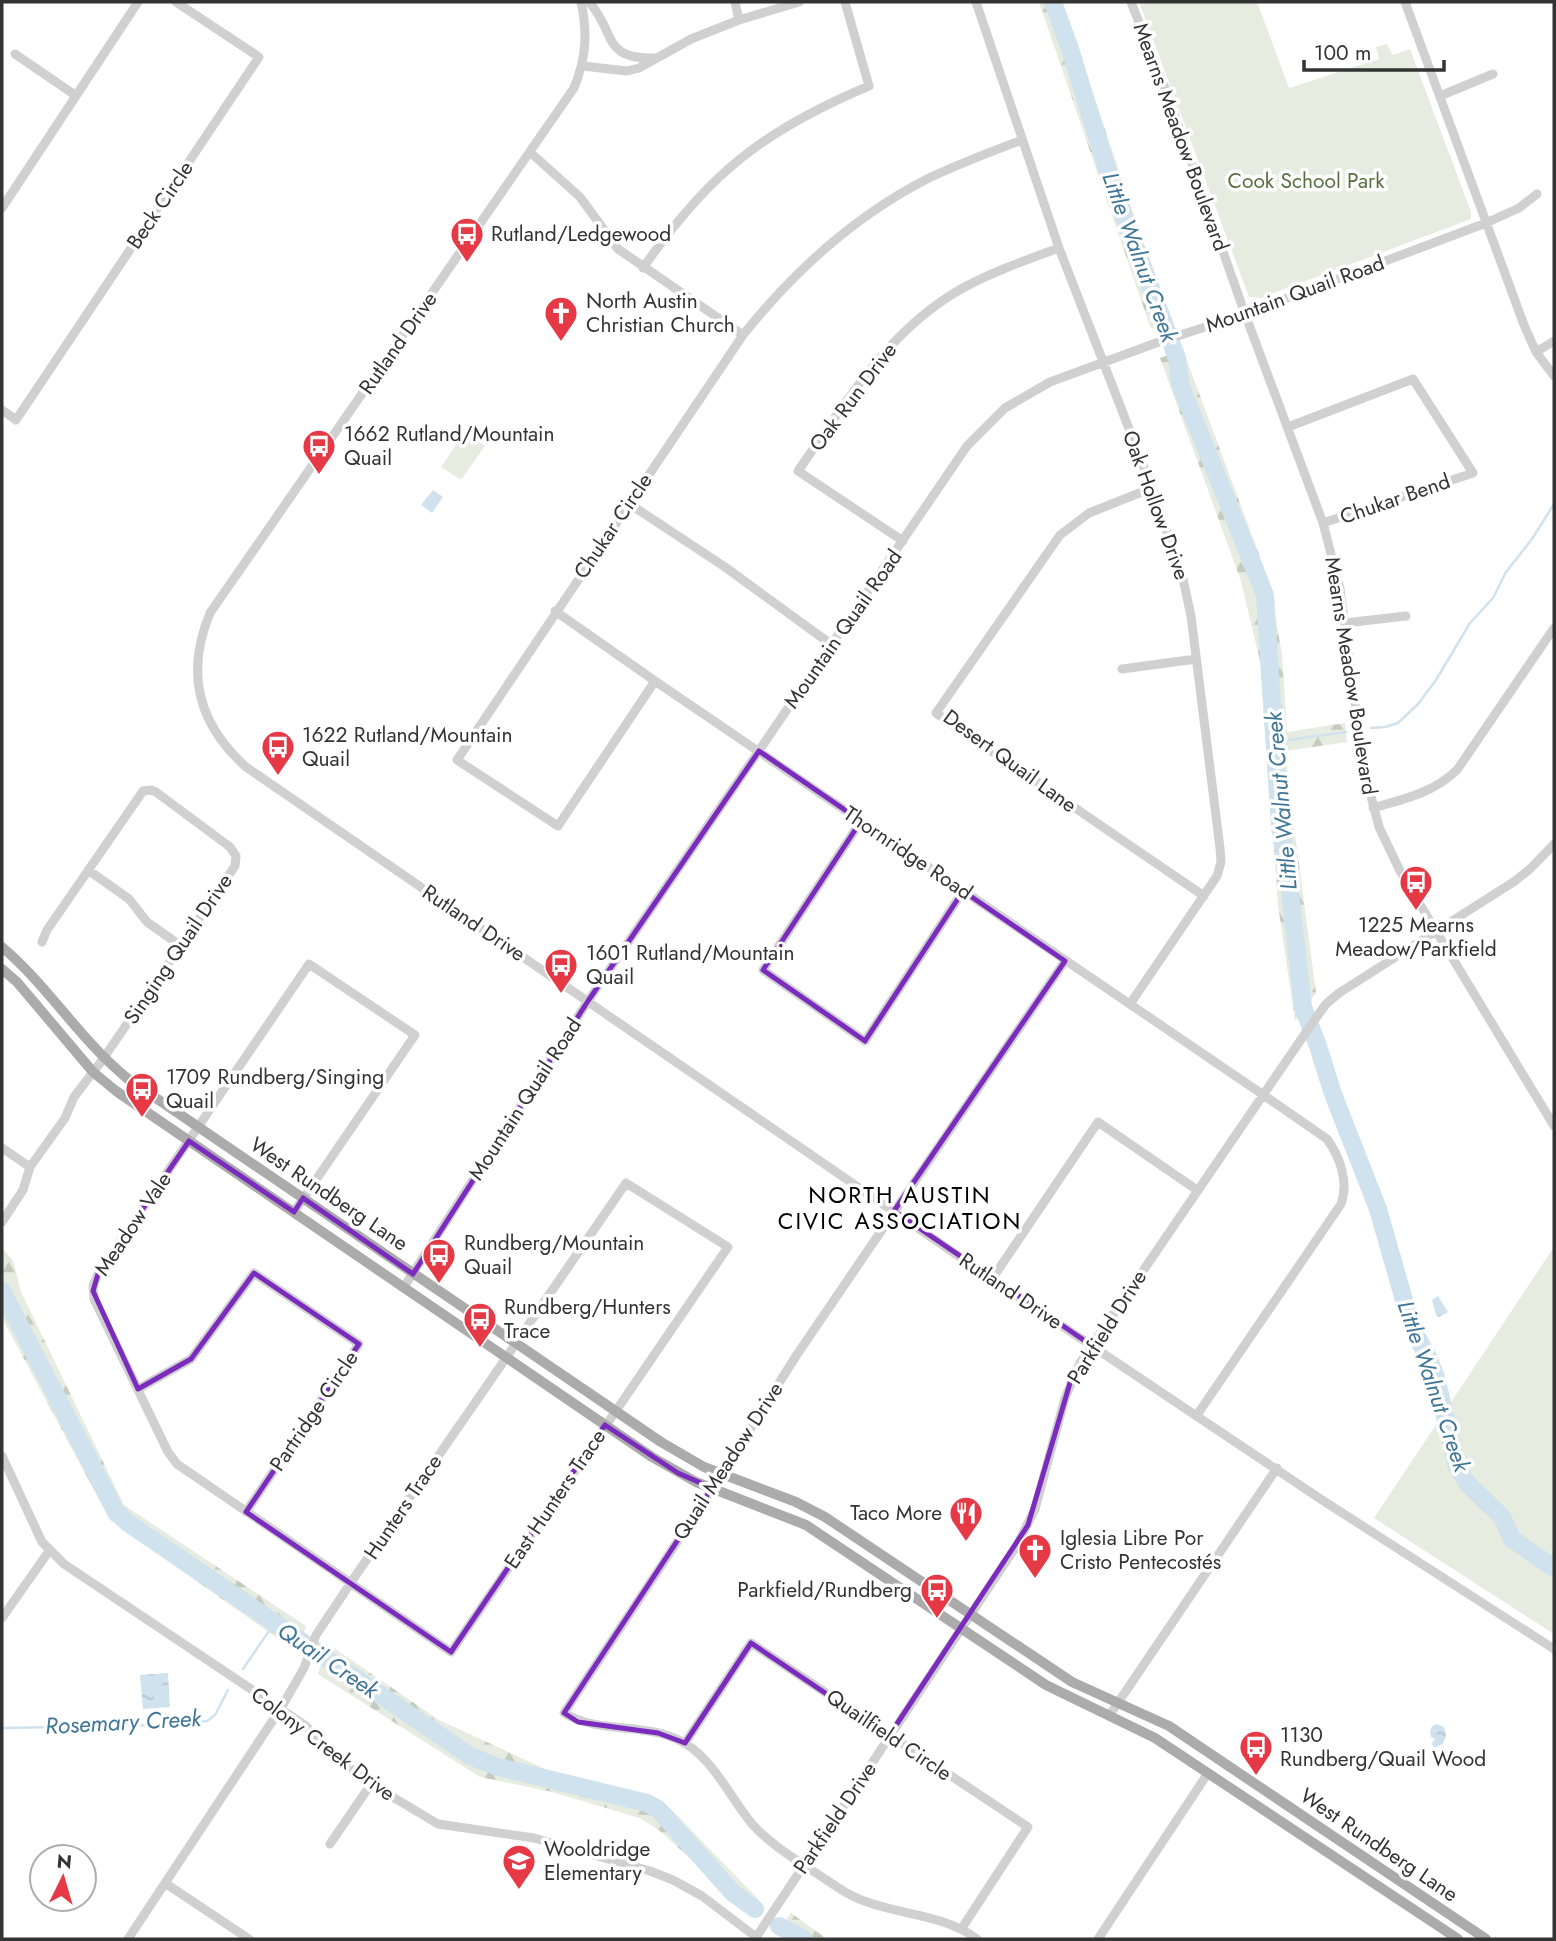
<svg xmlns="http://www.w3.org/2000/svg" width="1556" height="1941" viewBox="0 0 1556 1941" font-family="Jost,sans-serif">
<defs>
<pattern id="forest-firs" width="22" height="20" patternUnits="userSpaceOnUse" patternTransform="scale(1.75)"><rect width="22" height="20" fill="#e6ecdf"/><path d="M5 1l3.5 6h-7zM16 11l3.5 6h-7z" fill="#c6cbc0"/></pattern>
<pattern id="water-ripples" width="26" height="14" patternUnits="userSpaceOnUse" patternTransform="scale(1.75)"><rect width="26" height="14" fill="#cfe2ee"/><path d="M2 4q2-2 4 0t4 0M15 11q2-2 4 0t4 0" fill="none" stroke="#b2c2cd"/></pattern>
</defs>
<rect width="100%" height="100%" fill="#fff"/>
<path fill="#e6ecdf" d="M1139 2H1257L1289 88 1379 59 1376 47 1387 44 1393 55 1410 49 1471 212V219L1261 298 1249 297Z
M465 432 485 446 461 480 441 467Z
M1554 1247V1634L1374 1518Z"/>
<path fill="url(#forest-firs)" d="M1039 2H1062L1138 227 1172 321 1151 329Z
M1183 350 1270 584 1282 655 1287 732 1345 723 1347 742 1286 751 1288 781 1316 993 1295 1021 1278 905 1260 661 1241 581 1160 358Z
M2 1248 13 1261 21 1292 124 1505 306 1626 297 1652 110 1520 2 1318Z
M328 1644 439 1720 558 1775 652 1798 670 1808 759 1900 750 1914 660 1831 640 1818 552 1792 480 1777 318 1674Z
M791 1913 827 1939H786L776 1934Z"/>
<path fill="url(#water-ripples)" d="M433 490 443 497 432 513 421 505Z
M1438 1296 1448 1312 1439 1317 1436 1315 1432 1300Z
M168 1673 170 1707 143 1709 140 1675Z
M1437 1724 1444 1727 1446 1735 1443 1744 1434 1748 1432 1743 1435 1739 1431 1737 1430 1732 1432 1726Z"/>
<g fill="none" stroke-linecap="round" stroke-linejoin="round">
<path stroke="#cfe2ee" stroke-width="2.5" d="M1371 728 1385 727 1398 723 1418 704 1436 680 1470 623 1493 598 1506 572 1532 539 1554 504
M1274 742 1346 732
M243 1669 271 1628 277 1625
M2 1728 166 1725 207 1721 215 1715 228 1690"/>
<path stroke="#cfe2ee" stroke-width="18" d="M1053 2 1069 46 1113 188 1177 358 1180 384 1265 595 1280 827 1288 874 1303 1007 1318 1046 1333 1094 1378 1209 1412 1328 1428 1357 1436 1377 1456 1464 1467 1483 1502 1517 1512 1539 1554 1568
M2 1291 116 1512 128 1523 470 1756 495 1766 647 1803 658 1809 733 1893 755 1909
M779 1926 804 1939"/>
<path stroke="#d0d0d0" stroke-width="9" d="M581 2C588 34 586 58 574 88L210 613C185 673 198 724 246 767L992 1279 1319 1498 1554 1649
M589 2C617 33 601 60 656 58
M735 2 739 20
M976 2 1059 248 1152 488 1183 579 1191 616 1220 848 1221 862 1217 876 1130 1004
M1131 2 1167 93 1245 314 1323 523 1340 589 1364 769 1379 827 1401 873 1554 1126
M1405 2 1524 325 1536 352 1554 376
M15 54 75 95
M583 66 627 71 639 68 691 39 739 20 799 2
M1440 96 1493 74
M531 153 580 197 618 249 743 335
M2 208 138 2
M643 268C708 174 764 130 869 86L845 2
M1536 352 1554 341
M2 410 16 420 259 57 176 2
M1288 427 1413 379 1473 473 1323 523
M1152 488 1089 513 1060 535 936 713 1204 896
M628 503 725 567 832 645
M903 541 798 471C845 404 887 331 961 289 992 272 1026 260 1059 248
M555 611 655 681 1262 1094 1327 1139C1340 1157 1349 1182 1341 1204L1197 1415
M1345 623 1406 616
M1122 669 1196 659
M655 681 558 826 457 760 743 335C794 271 853 217 927 179 958 164 990 152 1022 140
M1373 808C1404 799 1433 793 1457 770L1554 628
M861 821 763 970 865 1041 963 891
M88 870 129 899 147 922 181 946
M2 1148 30 1167
M2 1222 23 1190 30 1167 65 1118 74 1097 103 1059 235 866 236 856 230 847 156 792 151 790 143 791 47 930 42 942
M992 1279 1098 1122 1197 1190
M404 1287 588 1001 967 446 1005 408 1050 382 1156 343 1245 314 1486 223 1519 208 1537 194
M138 1389 191 1359 254 1273 359 1344 246 1512
M2 1456 42 1542 64 1564 306 1726 330 1752 371 1784 438 1824 534 1838 650 1871 673 1880 702 1896 756 1937
M2 1618 49 1551
M1109 1716 1277 1468
M685 1743 751 1643 1028 1827 962 1928
M330 1844 371 1784
M165 1883 249 1939
M128 1939 281 1708 304 1668 316 1635 356 1575 506 1358 520 1337 626 1183 728 1247 451 1652 359 1589 342 1577 177 1464 168 1452 94 1299 93 1286 98 1274 309 964 415 1035 294 1212
M755 1939 1017 1545 1035 1509 1065 1398 1080 1363 1313 1022 1326 1004 1339 993 1515 881 1531 868 1554 844
M977 1939C945 1915 903 1915 867 1902 848 1896 833 1884 816 1873 795 1859 770 1844 753 1825 731 1799 715 1762 686 1744 649 1721 600 1735 564 1713L722 1474 796 1356 1065 961
M1098 1939 1208 1773"/>
<path stroke="#ababab" stroke-width="10" d="M2 947C49 987 80 1040 128 1079L661 1442 704 1467 796 1502 825 1517 1072 1682 1169 1726 1486 1939
M2 969 17 982 93 1072 116 1091 652 1457 696 1482 806 1525 1046 1685 1155 1738 1458 1939"/>
</g>
<path fill="none" stroke="#7b2cbf" stroke-width="5" stroke-linejoin="round" d="M759 751 861 821 763 970 865 1041 963 891 1065 961 894 1211 1091 1345 1070 1383 1028 1525 889 1736 751 1643 685 1743 658 1733 578 1722 564 1713 712 1488 678 1473 605 1425 451 1652 246 1512 359 1344 254 1273 191 1359 138 1389 93 1291 98 1274 189 1141 294 1212 303 1198 413 1274 588 1001Z"/>
<defs>
<symbol id="bus-pin" viewBox="-11 -11 22 30"><path d="M0 17L-7.5 6A9.5 9.5 0 1 1 7.5 6Z" fill="#e63946" stroke="#fff"/><path d="M-5-6H5V4H4V6H2V4H-2V6H-4V4H-5ZM-3.5-4V0h7V-4ZM-3.5 1.2v1.5H-2V1.2ZM2 1.2v1.5H3.5V1.2Z" fill="#fff"/></symbol>
<symbol id="church-pin" viewBox="-11 -11 22 30"><path d="M0 17L-7.5 6A9.5 9.5 0 1 1 7.5 6Z" fill="#e63946" stroke="#fff"/><path d="M-1.2-6h2.4v3.5h3.3v2.4h-3.3V6h-2.4V-.1h-3.3v-2.4h3.3Z" fill="#fff"/></symbol>
<symbol id="restaurant-pin" viewBox="-11 -11 22 30"><path d="M0 17L-7.5 6A9.5 9.5 0 1 1 7.5 6Z" fill="#e63946" stroke="#fff"/><path d="M-5-6h1v4h1v-4h1v4h1v-4h1v5L-1.5 .5V6h-2V.5L-5-1ZM5-6V6H3V1.5H1.5Q1.5-4 5-6Z" fill="#fff"/></symbol>
<symbol id="school-pin" viewBox="-11 -11 22 30"><path d="M0 17L-7.5 6A9.5 9.5 0 1 1 7.5 6Z" fill="#e63946" stroke="#fff"/><path d="M0-5L7-2L0 1L-7-2ZM-4 1L0 2.5L4 1V4Q0 6-4 4Z" fill="#fff"/></symbol>
</defs>
<g fill-rule="evenodd">
<use href="#bus-pin" x="448" y="215" width="38" height="52"/>
<use href="#church-pin" x="542" y="294" width="38" height="52"/>
<use href="#bus-pin" x="300" y="427" width="38" height="52"/>
<use href="#bus-pin" x="259" y="728" width="38" height="52"/>
<use href="#bus-pin" x="1397" y="863" width="38" height="52"/>
<use href="#bus-pin" x="542" y="946" width="38" height="52"/>
<use href="#bus-pin" x="123" y="1070" width="38" height="52"/>
<use href="#bus-pin" x="420" y="1236" width="38" height="52"/>
<use href="#bus-pin" x="461" y="1300" width="38" height="52"/>
<use href="#restaurant-pin" x="947" y="1494" width="38" height="52"/>
<use href="#church-pin" x="1016" y="1531" width="38" height="52"/>
<use href="#bus-pin" x="918" y="1571" width="38" height="52"/>
<use href="#bus-pin" x="1237" y="1728" width="38" height="52"/>
<use href="#school-pin" x="500" y="1842" width="38" height="52"/>
</g>
<g text-anchor="middle" dominant-baseline="central" stroke-width="7" stroke-linejoin="round" paint-order="stroke">
<g font-size="21" fill="#333" stroke="#fff">
<text transform="translate(1181 137) rotate(70)">Mearns Meadow Boulevard</text>
<text transform="translate(160 205) rotate(-56)">Beck Circle</text>
<text transform="translate(1295 294) rotate(-20)">Mountain Quail Road</text>
<text transform="translate(398 343) rotate(-55)">Rutland Drive</text>
<text transform="translate(853 397) rotate(-53)">Oak Run Drive</text>
<text transform="translate(1395 499) rotate(-19)">Chukar Bend</text>
<text transform="translate(1156 505) rotate(70)">Oak Hollow Drive</text>
<text transform="translate(613 526) rotate(-56)">Chukar Circle</text>
<text transform="translate(843 629) rotate(-55)">Mountain Quail Road</text>
<text transform="translate(1351 676) rotate(81)">Mearns Meadow Boulevard</text>
<text transform="translate(1010 761) rotate(36)">Desert Quail Lane</text>
<text transform="translate(908 853) rotate(34)">Thornridge Road</text>
<text transform="translate(474 923) rotate(34)">Rutland Drive</text>
<text transform="translate(178 949) rotate(-56)">Singing Quail Drive</text>
<text transform="translate(525 1099) rotate(-57)">Mountain Quail Road</text>
<text transform="translate(329 1194) rotate(34)">West Rundberg Lane</text>
<text transform="translate(133 1224) rotate(-56)">Meadow Vale</text>
<text transform="translate(1011 1291) rotate(34)">Rutland Drive</text>
<text transform="translate(1107 1327) rotate(-58)">Parkfield Drive</text>
<text transform="translate(314 1411) rotate(-56)">Partridge Circle</text>
<text transform="translate(728 1461) rotate(-57)">Quail Meadow Drive</text>
<text transform="translate(555 1499) rotate(-56)">East Hunters Trace</text>
<text transform="translate(403 1507) rotate(-56)">Hunters Trace</text>
<text transform="translate(889 1735) rotate(34)">Quailfield Circle</text>
<text transform="translate(323 1744) rotate(37)">Colony Creek Drive</text>
<text transform="translate(835 1818) rotate(-56)">Parkfield Drive</text>
<text transform="translate(1379 1845) rotate(34)">West Rundberg Lane</text>
</g>
<g font-size="21" fill="#56703f" stroke="#fff">
<text x="1306" y="181">Cook School Park</text>
</g>
<g font-size="21" fill="#333" stroke="#fff" text-anchor="start">
<text x="491" y="234">Rutland/Ledgewood</text>
<text x="586" y="301">North Austin<tspan x="586" dy="24">Christian Church</tspan></text>
<text x="344" y="434">1662 Rutland/Mountain<tspan x="344" dy="24">Quail</tspan></text>
<text x="302" y="735">1622 Rutland/Mountain<tspan x="302" dy="24">Quail</tspan></text>
<text x="1416" y="925" text-anchor="middle">1225 Mearns<tspan x="1416" dy="24">Meadow/Parkfield</tspan></text>
<text x="586" y="953">1601 Rutland/Mountain<tspan x="586" dy="24">Quail</tspan></text>
<text x="166" y="1077">1709 Rundberg/Singing<tspan x="166" dy="24">Quail</tspan></text>
<text x="464" y="1243">Rundberg/Mountain<tspan x="464" dy="24">Quail</tspan></text>
<text x="504" y="1307">Rundberg/Hunters<tspan x="504" dy="24">Trace</tspan></text>
<text x="942" y="1513" text-anchor="end">Taco More</text>
<text x="1060" y="1538">Iglesia Libre Por<tspan x="1060" dy="24">Cristo Pentecostés</tspan></text>
<text x="912" y="1590" text-anchor="end">Parkfield/Rundberg</text>
<text x="1280" y="1735">1130<tspan x="1280" dy="24">Rundberg/Quail Wood</tspan></text>
<text x="544" y="1849">Wooldridge<tspan x="544" dy="24">Elementary</tspan></text>
</g>
<g font-size="23" font-style="italic" fill="#3f7597" stroke="#fff">
<text transform="translate(1140 257) rotate(70)">Little Walnut Creek</text>
<text transform="translate(1281 801) rotate(-95)">Little Walnut Creek</text>
<text transform="translate(1434 1386) rotate(71)">Little Walnut Creek</text>
<text transform="translate(328 1660) rotate(34)">Quail Creek</text>
<text transform="translate(123 1722) rotate(-3)">Rosemary Creek</text>
</g>
<g font-size="23" letter-spacing="2" fill="#000" stroke="#fff">
<text x="900" y="1195">NORTH AUSTIN<tspan x="900" dy="26">CIVIC ASSOCIATION</tspan></text>
</g>
</g>
<rect width="1556" height="1941" fill="none" stroke="#333333" stroke-width="7"/>
<g transform="translate(63 1878) rotate(5)"><circle r="33" fill="#ffffff" stroke="#adadad" stroke-width="2"/>
<path d="M0-5L12 26L0 18L-12 26Z" fill="#e63946"/>
<text y="-10" font-size="19" font-weight="bold" text-anchor="middle" fill="#333333">N</text>
</g>
<path d="M1304 60v10h140v-10" fill="none" stroke="#333333" stroke-width="3.5"/>
<text x="1314" y="60" font-size="21" fill="#333333" stroke="#ffffff" stroke-width="5" paint-order="stroke">100 m</text>
</svg>
